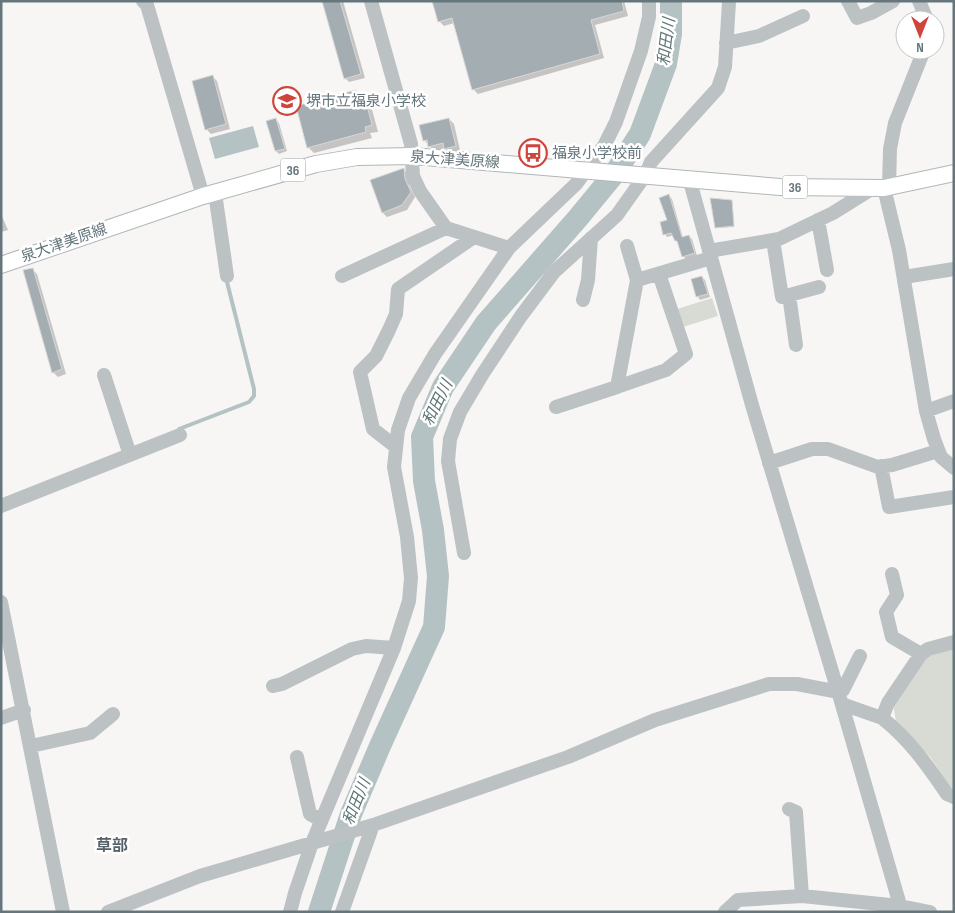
<svg xmlns="http://www.w3.org/2000/svg" width="955" height="913" viewBox="0 0 955 913" font-family="'Sofia Sans Condensed','Noto Sans JP',sans-serif">
<rect width="100%" height="100%" fill="#f7f6f4"/>
<path fill="#d8dbd4" d="M712 298 718 316 683 327 677 309Z
M954 647V790L951 788 931 758 896 721 893 704 924 658Z"/>
<path fill="#b5c2c4" d="M253 126 259 147 215 159 209 138Z"/>
<path fill="#0003" d="M323 1H343L365 78 349 82 345 78Z
M434 1H624L628 16 595 25 604 58 478 94 473 89 454 23 444 26 439 21Z
M213 77 217 81 230 129 211 134 206 129Z
M355 92 360 96 364 95 370 102 378 132 370 133 372 138 314 153 308 147Z
M449 119 454 124 460 150 450 153 445 148 434 151 424 140Z
M276 120 279 123 287 151 279 154 276 151Z
M403 169 408 174 409 185 415 197 407 210 387 217 383 213Z
M669 196 672 199 683 238 689 236 692 239 697 256 686 259 683 256 679 244 674 235 667 237 665 234 668 221Z
M731 201 734 227 717 228 716 227Z
M1 214 8 230 1 232Z
M32 269 37 274 66 374 58 377 53 372Z
M702 277 705 280 710 297 700 300 698 297 692 280Z"/>
<g fill="none" stroke-linecap="round" stroke-linejoin="round">
<path stroke="#b5c2c4" stroke-width="4" d="M179 429 249 402 254 396V389L227 282"/>
<path stroke="#b5c2c4" stroke-width="22" d="M319 912 351 814 380 746 434 627 438 576 433 530 424 481 422 437 443 387 486 323 578 218 615 173 640 134 666 64 671 34V1"/>
</g>
<path fill="#a4adb1" stroke="#d8d8d7" d="M322 1H340L361 74 344 79Z
M432 1H622L624 11 591 20 600 54 472 90 452 18 438 22Z
M213 75 226 124 205 130 192 81Z
M356 90 357 96 364 94 372 125 365 127 366 132 307 148 296 106Z
M276 118 285 149 275 151 266 121Z
M449 118 456 146 444 149 443 143 428 147 427 140 423 141 419 125Z
M404 168 405 179 411 192 402 205 382 213 370 180Z
M669 194 682 237 689 235 695 253 682 257 677 241H675L671 233 663 235 660 222 667 220 659 198Z
M710 198 732 200 734 226 715 228Z
M33 268 62 369 52 373 23 270Z
M702 276 708 294 696 297 691 279Z"/>
<g fill="none" stroke-linecap="round" stroke-linejoin="round">
<defs>
<path id="major" d="M1 265 203 196 316 164 357 157 413 156 780 187 884 188 954 173"/>
</defs>
<use href="#major" stroke="#b0b6b8" stroke-width="18"/>
<path stroke="#bcc2c4" stroke-width="14" d="M143 1 147 5 203 196
M371 1 411 144 413 176 420 191 446 228 509 248
M848 1 857 18 871 13 893 1
M919 1 927 20
M726 43 759 36 803 16
M689 178 752 405 840 698 902 912
M889 187 890 149 895 123 924 50
M884 188 899 250 926 411 934 439 941 457 954 468
M215 193 227 276
M818 220 827 270
M773 240 782 297 819 287
M709 251 779 239 833 213 873 188
M342 276 446 228
M904 277 954 269
M637 280 711 258
M789 295 796 345
M583 300 588 280 591 238
M104 375 130 455
M617 387 666 370 686 354 659 274
M556 407 617 387 637 280 627 246
M926 411 954 401
M396 447 373 429 360 372 376 356 389 330 396 314 398 289 474 237
M769 463 812 449H828L878 467 892 465 938 451
M881 466 889 507 954 497
M1 506 180 435
M464 553 448 461 450 439 460 412 482 375 521 316 554 272 617 215 646 174 651 162 718 88 725 67 729 2
M892 574 897 595 886 612 892 637 921 654
M1 602 63 912
M273 686 282 684 352 649 366 646 394 648
M842 704 882 718 888 703 921 654 928 649 954 642
M1 718 24 710
M882 718C909 739 928 766 947 794L954 797
M31 746 90 733 113 714
M297 757 310 814 321 820
M789 809 796 812 802 896
M108 912 200 876 373 825 568 757 655 720 769 684H797L839 692 843 690 860 656
M290 912 295 893 312 843 394 648 409 601 411 578 407 537 394 467 398 430 409 398 435 354 509 248 576 184 604 146 616 122 641 51 649 17V1
M342 912 373 825
M725 912 738 900 802 896 900 906 930 912"/>
<use href="#major" stroke="#fff" stroke-width="16"/>
</g>
<defs>
<symbol id="school-ring" viewBox="-11 -11 22 22"><circle r="9.5" fill="#fff" stroke="#cf453c" stroke-width="1.5"/><path d="M0-5L7-2L0 1L-7-2ZM-4 1L0 2.5L4 1V4Q0 6-4 4Z" fill="#cf453c"/></symbol>
<symbol id="bus-ring" viewBox="-11 -11 22 22"><circle r="9.5" fill="#fff" stroke="#cf453c" stroke-width="1.5"/><path d="M-5-6H5V4H4V6H2V4H-2V6H-4V4H-5ZM-3.5-4V0h7V-4ZM-3.5 1.2v1.5H-2V1.2ZM2 1.2v1.5H3.5V1.2Z" fill="#cf453c"/></symbol>
</defs>
<g fill-rule="evenodd">
<use href="#school-ring" x="271" y="85" width="32" height="32"/>
<use href="#bus-ring" x="517" y="137" width="32" height="32"/>
</g>
<g text-anchor="middle" dominant-baseline="central" stroke-width="5" stroke-linejoin="round" paint-order="stroke">
<g fill="#fff" stroke="#939fa3" stroke-width="1">
<rect x="280.5" y="158.5" width="25" height="23" rx="4"/>
<rect x="782.5" y="175.5" width="25" height="23" rx="4"/>
</g>
<g font-size="14" font-weight="bold" fill="#65767c">
<text x="293" y="170">36</text>
<text x="795" y="187">36</text>
</g>
<g font-size="15" fill="#65767c" stroke="#fff" text-anchor="start">
<text x="306" y="101">堺市立福泉小学校</text>
<text x="552" y="153">福泉小学校前</text>
</g>
<g font-size="15" fill="#65767c" stroke="#fff">
<text transform="translate(455 160) rotate(4)">泉大津美原線</text>
<text transform="translate(64 243) rotate(-19)">泉大津美原線</text>
</g>
<g font-size="16" font-style="italic" fill="#607577" stroke="#fff">
<text transform="translate(667 42) rotate(-83)">和田川</text>
<text transform="translate(438 403) rotate(-64)">和田川</text>
<text transform="translate(357 802) rotate(-68)">和田川</text>
</g>
<g font-size="16" font-weight="bold" fill="#566368" stroke="#fff">
<text x="112" y="846">草部</text>
</g>
</g>
<rect width="955" height="913" fill="none" stroke="#65767c" stroke-width="5"/>
<g transform="translate(920 35) rotate(180)"><circle r="24" fill="#ffffff" stroke="#c1c8cb"/>
<path d="M0-4L9 19L0 12L-9 19Z" fill="#cf453c"/>
<text y="-8" font-size="14" font-weight="bold" text-anchor="middle" fill="#65767c">N</text>
</g>
</svg>
